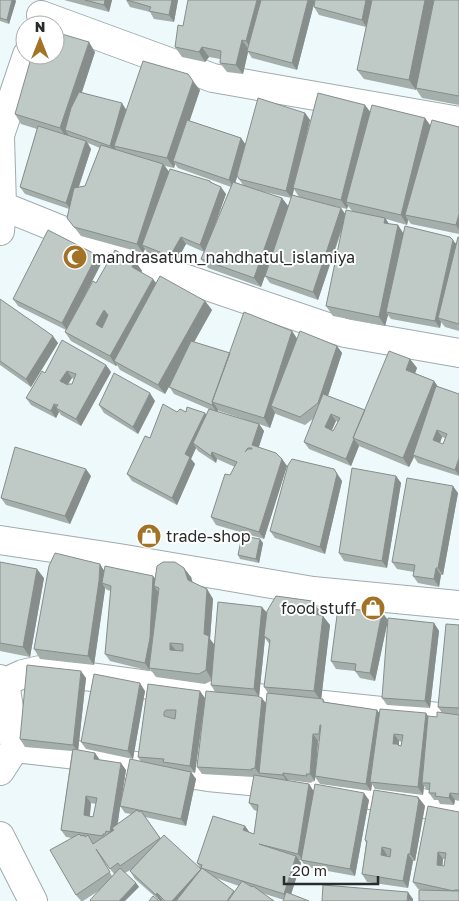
<svg xmlns="http://www.w3.org/2000/svg" width="459" height="901" viewBox="0 0 459 901" font-family="'Golos Text',sans-serif">
<rect width="100%" height="100%" fill="#eef9fb"/>
<g fill="none" stroke-linecap="round" stroke-linejoin="round">
<defs>
<path id="minor" d="M41 15 213 78 459 121
M0 135 27 55
M0 136 2 206 0 231
M2 206 166 272 345 333 459 353
M0 540 119 558 313 591 459 605
M0 679 5 682 15 748 77 755 116 763 156 769 208 777 259 782 379 796 418 802 445 809 459 808
M5 682 23 674 40 670 200 692 459 719
M0 771 15 748
M0 836 33 901"/>
</defs>
<use href="#minor" stroke="#a1abad" stroke-width="30"/>
<use href="#minor" stroke="#fff" stroke-width="28"/>
</g>
<path fill="#a4aeab" fill-rule="evenodd" d="M0 0H15L16 1 9 24 0 21Z
M64 0H112L109 12Z
M126 0H178L174 22 154 19 150 12 130 7Z
M315 0 297 70 252 58 248 52 243 74 227 72 220 63V59L209 57 205 62 182 57 175 47 183 26Z
M459 0V105L422 98 416 89V90L364 79 357 70 366 27 319 15 314 7Z
M95 52 82 92 126 110 200 90 189 121 241 138 245 145 305 113 310 120 299 166 370 112 425 118 431 126 459 127V234L411 224 408 220 407 225 386 219 389 224 398 225 404 234 456 243 459 237V331L445 327 441 322 440 328 391 319 388 315 385 326 333 316 326 306 343 227 318 300 270 283 265 276 261 287 208 268 201 259 204 252 186 244 175 264 147 252 145 249 143 253 81 236 67 218 69 209 25 194 20 187 37 129 21 124 15 114ZM88 143 100 148 85 186 79 187 91 149ZM175 164 178 168 231 187 213 229 226 194 212 183 210 181 169 172 165 166 174 168ZM237 175 239 179 243 185 235 182ZM294 189 299 197 292 195ZM260 191 291 198 288 207 282 198ZM334 206 347 209 348 206 353 212 345 214Z
M135 261 142 271 141 272 156 283 205 301 212 310 194 342 230 353 292 331 297 339 337 346 342 353 328 396 365 410 410 359 417 368 415 373 434 381 438 387 459 394V476L418 463 414 457 409 467 359 446 351 466 309 449 304 442 314 418 305 425 276 414 275 413 270 428 259 424 264 431 259 447 282 459 287 466 264 539 216 525 211 517 230 475 235 467 217 459 216 463 198 451 196 448 191 459 195 464 177 505 132 481 127 474 150 438 177 412 206 415 209 409 174 394 169 386 165 394 120 370 117 365 116 366 71 341 65 332 66 330 18 306 13 299 102 262 83 299 96 283ZM218 410 219 411 247 420 217 412ZM336 421 338 422 333 431 332 430ZM442 437 445 438 443 444 440 443Z
M0 299 58 343 31 387 0 365Z
M106 365 111 372 81 426 61 415 59 412 56 418 31 405 26 398 45 373ZM72 378 74 379 72 384 68 385H67Z
M155 401 138 434 104 413 99 405Z
M334 469 342 481 325 554 275 538 270 531Z
M91 476 70 524 6 505 1 498Z
M396 476 401 483 387 568 344 561 339 553Z
M458 493 443 575H441L439 587 418 583 413 576 414 572 397 569 392 562Z
M260 539 263 543 259 563 240 559 238 555Z
M0 562 44 578 30 657 0 651Z
M100 564 104 571 155 578 191 577 192 582 207 589 213 599 210 639 214 644 266 612 312 601 319 610 318 615 330 625 321 699H323L325 702 377 710 379 713 428 717H437L442 713 438 707 459 625V801L455 800 454 805 440 804 438 800H434L429 793V790H427L424 786 423 795 375 789 372 784 371 791 320 784 315 777V781L311 782 312 783 288 780V781L309 784 313 790 369 800 355 876 306 867 301 860H299L301 863 291 894 284 900 262 893 274 901H160L135 879 130 871 134 868 125 873 136 883 139 887 100 890 83 901H81L76 895 72 838 66 837 61 830 72 751 25 747 20 739 86 678 78 750 95 753 99 760 126 770 121 802 141 762 138 757 148 684 205 698 215 692 211 685V681L205 684 156 677 150 669V671L110 661 105 654 111 591 107 590 105 588 94 665 40 659 34 649ZM265 638 270 645 264 687 268 693 266 703 259 697ZM204 709 197 767 202 774 254 777 249 803 254 810 257 811 254 834 249 832 245 826 197 863 201 869 161 839 145 817 186 826 196 779 191 772 195 773ZM318 741H319L316 770ZM399 741 402 742 401 746H399ZM91 803 96 804 93 817 90 816ZM120 806 125 813 131 814 118 824ZM101 857 114 874 112 876ZM216 878 239 886 235 892Z
M388 620 375 681 360 678 355 671 336 669 331 661Z
M434 623 439 631 430 708 387 705 382 698Z
M145 691 133 759 86 749 81 742Z
M418 797 425 806 415 861H413L408 888 367 882 362 874 366 843 365 840Z
M459 812V901L418 889 413 882ZM443 859H445L444 866H442Z"/>
<path fill="#868d8b" d="M12 0H15L16 1 9 24 7 20Z
M105 0H112L109 12 104 5Z
M172 0H178L174 22 169 15Z
M257 0H266L252 50 246 41Z
M308 0H315L297 70 292 63Z
M366 0H372L367 28 362 20Z
M425 0H434L416 90 409 80Z
M242 40 249 50 247 51 248 52 243 74 236 65Z
M89 42 95 52 69 131 65 130 68 134 67 138 60 128Z
M202 47 209 57 205 62 199 52Z
M193 81 200 90 176 162 173 161 175 164 174 168 167 158Z
M122 103 127 111 114 146 116 149 115 153 110 146Z
M365 105 372 114 346 202 348 206 347 209 341 200Z
M305 113 310 120 292 198 286 191Z
M425 118 431 127 405 215 408 220 407 225 401 215Z
M241 138 246 145 234 188 229 180Z
M86 141 91 149 71 210 66 203Z
M163 164 170 173 142 245 145 249 143 253 137 244Z
M221 187 226 194 205 253 200 245Z
M282 198 289 207 261 287 254 278Z
M341 208 346 215 318 300 313 292Z
M459 214V230L456 225Z
M385 218 392 228 384 223Z
M398 225 404 235 386 312 388 315 385 326 379 317Z
M181 237 186 244 175 264 170 256Z
M453 240 458 247 438 318 441 322 440 328 435 321Z
M97 255 102 262 67 330 62 323Z
M135 261 142 271 138 277 132 267Z
M153 279 160 288 114 361 117 365 116 366 110 356Z
M205 301 212 310 165 394 158 385Z
M104 310 111 320 103 333 96 324Z
M292 331 298 340 271 406 275 413 270 428 264 418Z
M53 336 58 343 31 387 26 379Z
M337 346 342 353 323 411 318 403Z
M410 359 417 368 413 379 406 370Z
M106 365 111 372 81 426 76 419Z
M67 371 72 378 65 389 60 381Z
M434 381 441 391 413 455 414 457 409 467 403 458Z
M150 393 155 401 138 434 133 427Z
M213 402 218 410 217 413 212 405Z
M54 404 58 409 56 408 59 412 56 418 51 411Z
M205 413 210 420 193 443 196 448 191 459 195 464 177 505 172 498 185 454Z
M331 414 336 421 330 434 325 427Z
M259 424 264 431 257 452 252 445Z
M437 430 442 437 438 448 433 440Z
M354 439 359 446 351 466 346 459Z
M212 452 217 459 216 463 211 456Z
M459 458V475L455 470Z
M282 459 287 466 264 539 259 532Z
M86 469 91 476 70 524 65 516Z
M334 469 342 481 325 554 320 547Z
M396 476 401 483 387 568 382 561Z
M453 486 458 493 443 575 438 568Z
M260 539 263 543 259 563 256 559Z
M100 564 106 574 102 583 105 588V590L94 665 88 656Z
M184 568 191 577 195 589 188 580Z
M436 568 441 575 439 587 434 579Z
M37 569 44 578 30 657 23 647Z
M153 576 159 583 154 586 158 592 149 668 150 671 145 663Z
M207 589 213 599 210 639 215 646 212 680 206 670 204 634Z
M312 601 319 610 318 623 311 613Z
M262 607 268 614 264 636 265 638 259 697 254 689Z
M382 612 388 620 375 681 370 673Z
M323 616 330 625 321 701 314 691Z
M434 623 439 631 430 708 425 701Z
M170 643 177 652 170 650Z
M81 671 86 678 78 752 73 745Z
M140 683 145 691 133 759 128 751Z
M200 691 205 698 195 773 190 766Z
M262 698 268 706 259 773 260 775 255 768Z
M377 710 382 717 370 782 372 784 371 791 366 784Z
M426 713 431 720 422 783 424 786 423 795 418 787Z
M313 734 318 741 315 781 310 774Z
M394 734 399 741V746L393 744Z
M95 753 100 760 94 759Z
M121 763 126 770 115 839 110 832Z
M191 772 196 779 186 826 181 819Z
M283 773 288 780V783L283 775Z
M309 784 314 792 304 861 298 854Z
M364 793 369 800 355 876 350 869Z
M450 793 455 800 454 805 449 798Z
M86 796 91 803 89 822 84 815Z
M418 797 425 806 415 861 410 854Z
M245 826 250 833 243 830Z
M382 847 387 855 386 862 381 855Z
M438 852 443 859 442 872 437 865Z
M408 854 413 861 408 888 403 881Z
M296 856 301 863 289 901 284 894Z
M201 869 206 876 184 901H172Z
M136 883 139 887 125 901H119Z
M408 892 413 899V901H407Z
M157 893 162 900V901H160L156 895Z"/>
<path fill="#bfcac7" stroke="#868d8b" fill-rule="evenodd" d="M0 0H12L7 20 0 18Z
M85 0H105L104 5Z
M127 0H172L169 15 149 11 151 7Z
M188 0H257L246 41 242 40 236 65 220 63 221 51 202 47 199 52 175 47 178 25 183 26Z
M261 0H308L292 63 247 51Z
M315 0H366L362 20 314 7Z
M372 0H425L409 80 357 70Z
M434 0H459V96L416 88Z
M55 32 89 42 60 128 15 114 32 55H55Z
M143 61 188 74 193 81 167 158 114 146Z
M79 92 122 103 110 146 65 130 71 108Z
M318 93 365 105 341 200 293 188Z
M258 98 305 113 286 191 239 179 237 175Z
M372 105 425 118 401 215 346 202Z
M187 120 241 138 229 180 173 161Z
M432 120 459 127V214L456 225 405 215Z
M38 126 86 141 66 203 20 187Z
M101 145 163 164 137 244 74 227 67 218 74 188 85 186Z
M170 169 210 181V182L221 187 200 245 181 237 170 256 142 245Z
M233 182 282 198 254 278 201 259Z
M292 195 341 208 313 292 265 276Z
M346 210 385 218 384 223 398 225 379 317 326 306Z
M405 226 450 237 453 240 435 321 386 312Z
M48 230 97 255 62 323 13 299Z
M458 237H459V324L438 318Z
M115 250 135 261 132 267 153 279 110 356 65 332 93 281 96 283ZM104 310 108 315 102 328 96 324Z
M160 276 205 301 158 385 114 361Z
M0 299 53 336 26 379 0 361Z
M244 312 292 331 264 418 212 402Z
M300 331 337 346 318 403 300 417 271 406Z
M62 340 106 365 76 419 56 408 58 405 54 404 51 411 26 398 42 371 45 373ZM67 371 76 374 72 384H68V385L60 381Z
M191 341 230 353 212 402H213L212 405 169 387Z
M389 351 410 359 406 370 434 381 403 458 353 438Z
M114 373 150 393 133 427 99 405Z
M436 386 459 394V458L455 470 413 455ZM437 430 447 434 443 444 433 440Z
M323 394 365 410 353 438 354 439 346 459 304 442ZM331 414 340 418 333 431 325 427Z
M163 404 177 412 180 409 186 412 187 407 205 413 185 454 190 457 172 498 127 474 145 436 150 438Z
M209 409 259 424 252 445 276 453 282 459 259 532 211 517 225 474 230 475 237 462 212 452 211 456 193 443ZM248 448H252V449H248L245 452Z
M15 447 86 469 65 516 1 498Z
M292 459 334 469 337 474 320 547 270 531 288 465Z
M352 468 396 476 382 561 339 553Z
M407 478 453 486 438 568H436L434 579 413 576 415 565 392 562Z
M242 536 260 539 256 559 238 555Z
M55 553 100 564 99 581 88 656 34 649 49 566Z
M0 562 37 569 23 647 0 643Z
M163 562H175L184 568 188 580 207 589 204 634 209 636 206 670 199 674 149 668 159 588 154 586 157 566ZM170 643 183 644V651L170 650Z
M105 566 153 576 150 638 145 663 105 654 111 586 102 583Z
M276 596 312 601 311 613 323 616 314 691 264 687 270 640 264 636 267 611Z
M218 602 262 607 254 689 211 685Z
M338 608 382 612 370 673 355 671 356 664 331 661Z
M388 618 434 623 425 701 382 698Z
M446 624 459 625V708L438 707Z
M27 665 81 671 73 745 20 739Z
M94 674 140 683 128 751 81 742Z
M148 684 200 691 190 766 163 762 164 759 138 757ZM166 710H176L175 719 164 716V712Z
M206 691 257 696 262 698 255 768 251 769 252 770 197 767Z
M267 693 323 699V702L377 710 366 784 315 776 321 725H320L319 734H313L310 774H306L307 776 283 773V775L259 773Z
M380 709 426 713 418 787 370 782ZM394 734 403 735 401 746 398 745 397 744H393Z
M437 712 459 715V794L450 793 449 798 435 796 436 793H429L430 783H422L428 716 437 717Z
M73 749 95 753 94 759 121 763 110 832 106 831 105 834H103V836L61 830ZM86 796 97 798 93 817 84 815Z
M130 759 191 772 181 819 120 806Z
M254 775 309 784 298 854 259 844 296 856 284 894 201 868 202 865 197 863 213 816 245 826 243 830 254 834 258 805 249 803Z
M315 784 364 793 350 869 301 860Z
M374 790 418 797V799H419L410 854H408L403 881 362 874 367 841 365 840ZM382 847 391 849 390 857 381 855Z
M428 806 459 812V890H454V891L413 882ZM438 852 446 853 444 866 437 865Z
M137 810 139 812 141 811 160 838 120 866 118 863 110 869 96 849 110 872 76 895 50 850 79 834 81 836 84 835 85 837 88 835 93 844 114 830 112 828Z
M164 835 201 869 172 901H165L157 893 156 895 130 871Z
M120 868 136 883 119 901H91L90 900Z
M202 868 234 891 227 901H176Z
M242 881 252 887 253 886 274 901H228Z
M323 885 408 892 407 901H322Z
M419 890 459 891V901H419Z
M286 892 309 901H283Z
M153 896 159 901H149Z"/>
<defs>
<symbol id="mosque-disc" viewBox="-11 -11 22 22"><circle r="9.5" fill="#a27226" stroke="#fff"/><path d="M3.5-4.9A6 6 0 1 0 3.5 4.9A5 5 0 1 1 3.5-4.9Z" fill="#fff"/></symbol>
<symbol id="shop-disc" viewBox="-11 -11 22 22"><circle r="9.5" fill="#a27226" stroke="#fff"/><path d="M-5-2.5h2.3a2.7 3.5 0 0 1 5.4 0H5L5.5 6h-11ZM-1.5-2.5h3a1.5 2.3 0 0 0-3 0Z" fill="#fff"/></symbol>
</defs>
<g fill-rule="evenodd">
<use href="#mosque-disc" x="61" y="243" width="28" height="28"/>
<use href="#shop-disc" x="135" y="522" width="28" height="28"/>
<use href="#shop-disc" x="359" y="594" width="28" height="28"/>
</g>
<g text-anchor="middle" dominant-baseline="central" stroke-width="4" stroke-linejoin="round" paint-order="stroke">
<g font-size="16" fill="#282c2d" stroke="#fff" text-anchor="start">
<text x="92" y="257">mandrasatum_nahdhatul_islamiya</text>
<text x="166" y="536">trade-shop</text>
<text x="356" y="608" text-anchor="end">food stuff</text>
</g>
</g>
<g transform="translate(40 40)"><circle r="24" fill="#ffffff" stroke="#a9abab"/>
<path d="M0-4L9 19L0 12L-9 19Z" fill="#a27226"/>
<text y="-8" font-size="14" font-weight="bold" text-anchor="middle" fill="#282c2d">N</text>
</g>
<path d="M284 876v8h94v-8" fill="none" stroke="#282c2d" stroke-width="2.5"/>
<text x="292" y="876" font-size="15" fill="#282c2d" stroke="#ffffff" stroke-width="4" paint-order="stroke">20 m</text>
</svg>
